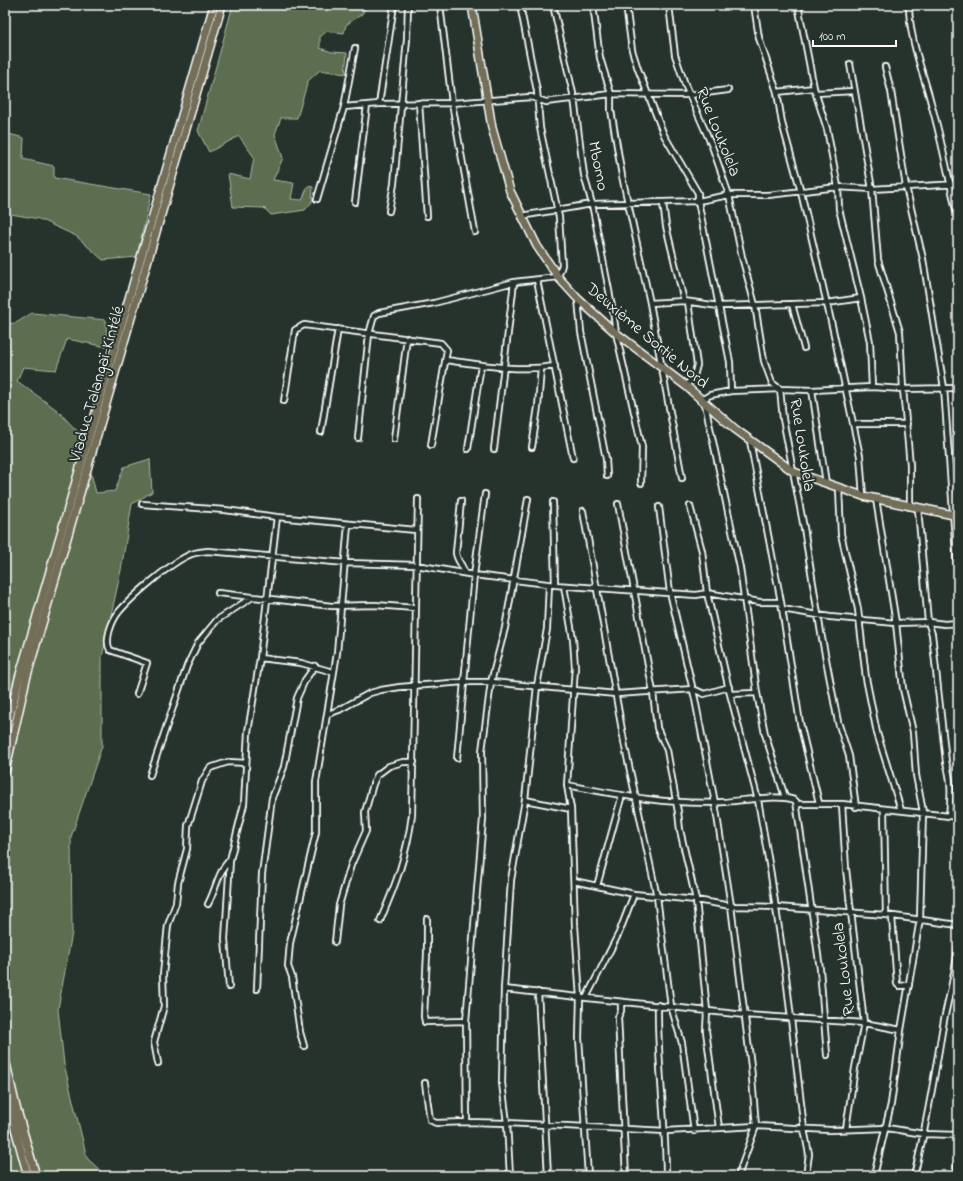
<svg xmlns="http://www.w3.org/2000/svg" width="963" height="1181" viewBox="0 0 963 1181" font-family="'Indie Flower',sans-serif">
<rect width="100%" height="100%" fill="#26332d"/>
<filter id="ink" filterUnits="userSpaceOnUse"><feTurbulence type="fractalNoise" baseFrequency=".025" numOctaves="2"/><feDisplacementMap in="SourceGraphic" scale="8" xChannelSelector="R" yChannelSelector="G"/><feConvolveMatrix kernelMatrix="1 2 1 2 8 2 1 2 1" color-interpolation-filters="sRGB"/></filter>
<g filter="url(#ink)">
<path fill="#5b6e50" stroke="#adb6a8" d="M233 5H367L362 14 346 25 344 33 327 31 320 37V48L332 52 347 53 345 74 320 70 308 81 297 118H281L275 134 283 158 273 180 294 183 291 199 302 200 308 186 313 187 312 202 305 210 271 215 264 208 233 207 228 174 250 179 254 157 239 136 209 152 198 131Z
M5 133 24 138 23 159 54 166V178L151 194 137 257 103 260 76 236 39 219 5 213Z
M32 313 106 320 107 347 67 339 56 370 23 367 17 381 57 410 82 436 96 493 115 491 124 467 150 459 152 492 132 504 121 570 102 657V746L71 837 72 933 58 1009 64 1064 87 1158 106 1176H5V324L16 323Z"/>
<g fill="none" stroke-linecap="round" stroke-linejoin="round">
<defs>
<path id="minor" d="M440 5 452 103 475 232
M553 5 574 98 584 175 592 204 613 311 616 333 642 447 641 483
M593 5 600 58 611 94V110L622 176 650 303 682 478
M626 5 632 50 638 69 664 135 698 193V201L730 362 731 391
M669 5 675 55 686 87 712 146 729 195 742 257 755 305 764 361 772 383 780 389 783 419 804 528 821 633 838 722 849 756 856 807
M754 5 759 38 777 92 782 123 801 192 833 330 860 456 863 496
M798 5 814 88 827 129 838 187 839 209 861 298 870 342 872 387
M909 5C909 38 923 72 931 103 942 141 949 180 958 219
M850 64 872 189 878 260 900 332 903 389 910 465V507
M885 67 891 91 906 187 923 259 944 388 958 581
M777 92 814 88
M816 93 854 91
M419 103 427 216
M379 104 394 5
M344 107 379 104 452 103 531 97 546 102 611 94 690 95 728 90
M317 199 344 107 355 48
M355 202 367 105
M663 203 666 226 684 301
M389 211 394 184 407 39 408 5
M521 216 592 204 698 201 729 195H768L838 187 872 189 958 184
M537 280 573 458
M578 299 581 332 606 459 607 476
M650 303 684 301 719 306 792 304 827 303 861 298
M792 304 804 348
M446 360C482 365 518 372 555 366
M686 386 694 376 697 365 688 302
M812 390 826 483
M284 401 295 330 304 325 441 343 447 350 431 445
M700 401 710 395 731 391 780 389 812 390 872 387 903 389 958 388
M705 404 740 568 757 693 765 734 785 797
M854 424H907
M321 432 338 329
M358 438 369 334 374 316 379 313 434 303 514 282
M394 439 407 338
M750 441 781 602 800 723 819 803
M532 447 538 407 541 368
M468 449 481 365
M494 449 514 282 558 277 562 265 559 217 540 128 537 91 520 5
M839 489 841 534 858 609 866 678 877 733 901 810
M461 501 456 553C457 561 463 565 464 572
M553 502 555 585
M142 504 225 510 277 517 416 530
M618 504 653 692 657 728 667 750 678 812 680 830 696 900 707 1011 706 1031 719 1128
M690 506 702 551 707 593 730 694 758 800 771 875 786 976 804 1129 809 1154 806 1176
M659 507 670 592 695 699 715 803 731 906 751 1066 756 1126 738 1176
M918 509 928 622 932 634 946 762C952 781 951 797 949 816
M583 511 625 747 657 897 671 1006 682 1043 694 1131
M564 586 573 639 575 667 567 785 571 809 575 926 580 997 579 1038 588 1176
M218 593 332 606 375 605 415 608
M782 609 830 617 896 623 928 622 945 624 958 623
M260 658 301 663 333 672
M137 694 147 663 110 650C104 640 112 621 118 613 130 598 170 564 187 556 194 552 201 552 208 551L346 563 416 565 474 575 555 585 696 595 707 593 760 602H781
M730 694 757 693
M328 714 339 710 370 693 381 690 400 687 464 682H491L616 694 693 689 704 694 729 687
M457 758 474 575 485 494
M150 775 187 666 198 643 217 620 251 598
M567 785C618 795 672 806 724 802 741 801 784 793 796 801L820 969 827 1055
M525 800 571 809
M798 804H842L958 817
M842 804 846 869 864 1023 855 1068 846 1129
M884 809 886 915
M574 881 634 894 696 900 731 906 776 907 886 915 958 925
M597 886 622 795
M208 904C216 890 218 871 230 860
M892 917 897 984 899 986 909 985
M427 919V954L424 1016 425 1022 466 1021
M380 921C396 884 407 855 412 815L418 499
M335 942 339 905 351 865 366 831 365 812 373 784 377 775 389 766 403 762H414
M229 987 225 939 230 860 244 804 248 732 260 658 277 517
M257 989 262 874 272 798 284 767 297 698 305 680 315 666
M504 989 745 1015 864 1023 901 1030
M538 992 548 1176
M586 998 619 933 634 894
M621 1002V1011L618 1017 626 1176
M658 1005C657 1062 666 1119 666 1176
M304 1046 300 1032 292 977 288 966 290 943 316 832V782L337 653 348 524
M158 1063 154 1042 164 1006 163 975 168 925 176 903 178 883 187 849 188 826 198 794 202 781 210 768 228 762 246 763
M425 1083 430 1120 436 1123 467 1122 507 1123 666 1131 756 1126 830 1130 887 1128 924 1134 958 1135
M467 1122 466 1021 483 819 482 751 491 682 505 628 528 499
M510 1176 507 1123 502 1083 504 989 511 880 525 800 537 686 547 629 549 585
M874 1176 891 1104 901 1030 920 919 923 812 916 775 913 732 903 689 896 623 876 499
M914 1176C927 1125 935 1072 944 1020 949 995 956 971 958 946
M955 1176 958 1161"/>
<path id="primary" d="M472 5 492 128 510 191 537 246 558 277 578 299 616 333 686 386 735 429 794 472 863 496 958 516"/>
<path id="trunk" d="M5 735 19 678 214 5
M5 772 26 679 222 5
M5 1059 16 1107 36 1176
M5 1092 28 1176"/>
</defs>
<use href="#minor" stroke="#fff" stroke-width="8"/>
<use href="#primary" stroke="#fff" stroke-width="10"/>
<use href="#trunk" stroke="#fff" stroke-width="10"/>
<use href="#minor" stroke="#26332d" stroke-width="4.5"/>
<use href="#primary" stroke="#726e59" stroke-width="7"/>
<use href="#trunk" stroke="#726e59" stroke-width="7"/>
</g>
</g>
<g text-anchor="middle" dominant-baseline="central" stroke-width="4" stroke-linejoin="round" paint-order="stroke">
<g font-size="17" fill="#fff" stroke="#26332d">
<text transform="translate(718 132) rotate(68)">Rue Loukolela</text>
<text transform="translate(598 166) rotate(79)">Mbomo</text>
<text transform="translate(647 336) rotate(40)">Deuxième Sortie Nord</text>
<text transform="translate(97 384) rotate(-74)">Viaduc Talangaï-Kintélé</text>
<text transform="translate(802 445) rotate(81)">Rue Loukolela</text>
<text transform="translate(844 969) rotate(-97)">Rue Loukolela</text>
</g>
</g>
<rect width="963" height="1181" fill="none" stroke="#26332d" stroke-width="20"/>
<rect x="10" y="10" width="943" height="1161" fill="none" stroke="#fff" stroke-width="1.5" filter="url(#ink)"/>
<path d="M813 40v6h83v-6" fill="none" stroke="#ffffff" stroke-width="2"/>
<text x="819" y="40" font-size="12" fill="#ffffff" stroke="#26332d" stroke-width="3" paint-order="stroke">100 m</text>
</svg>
